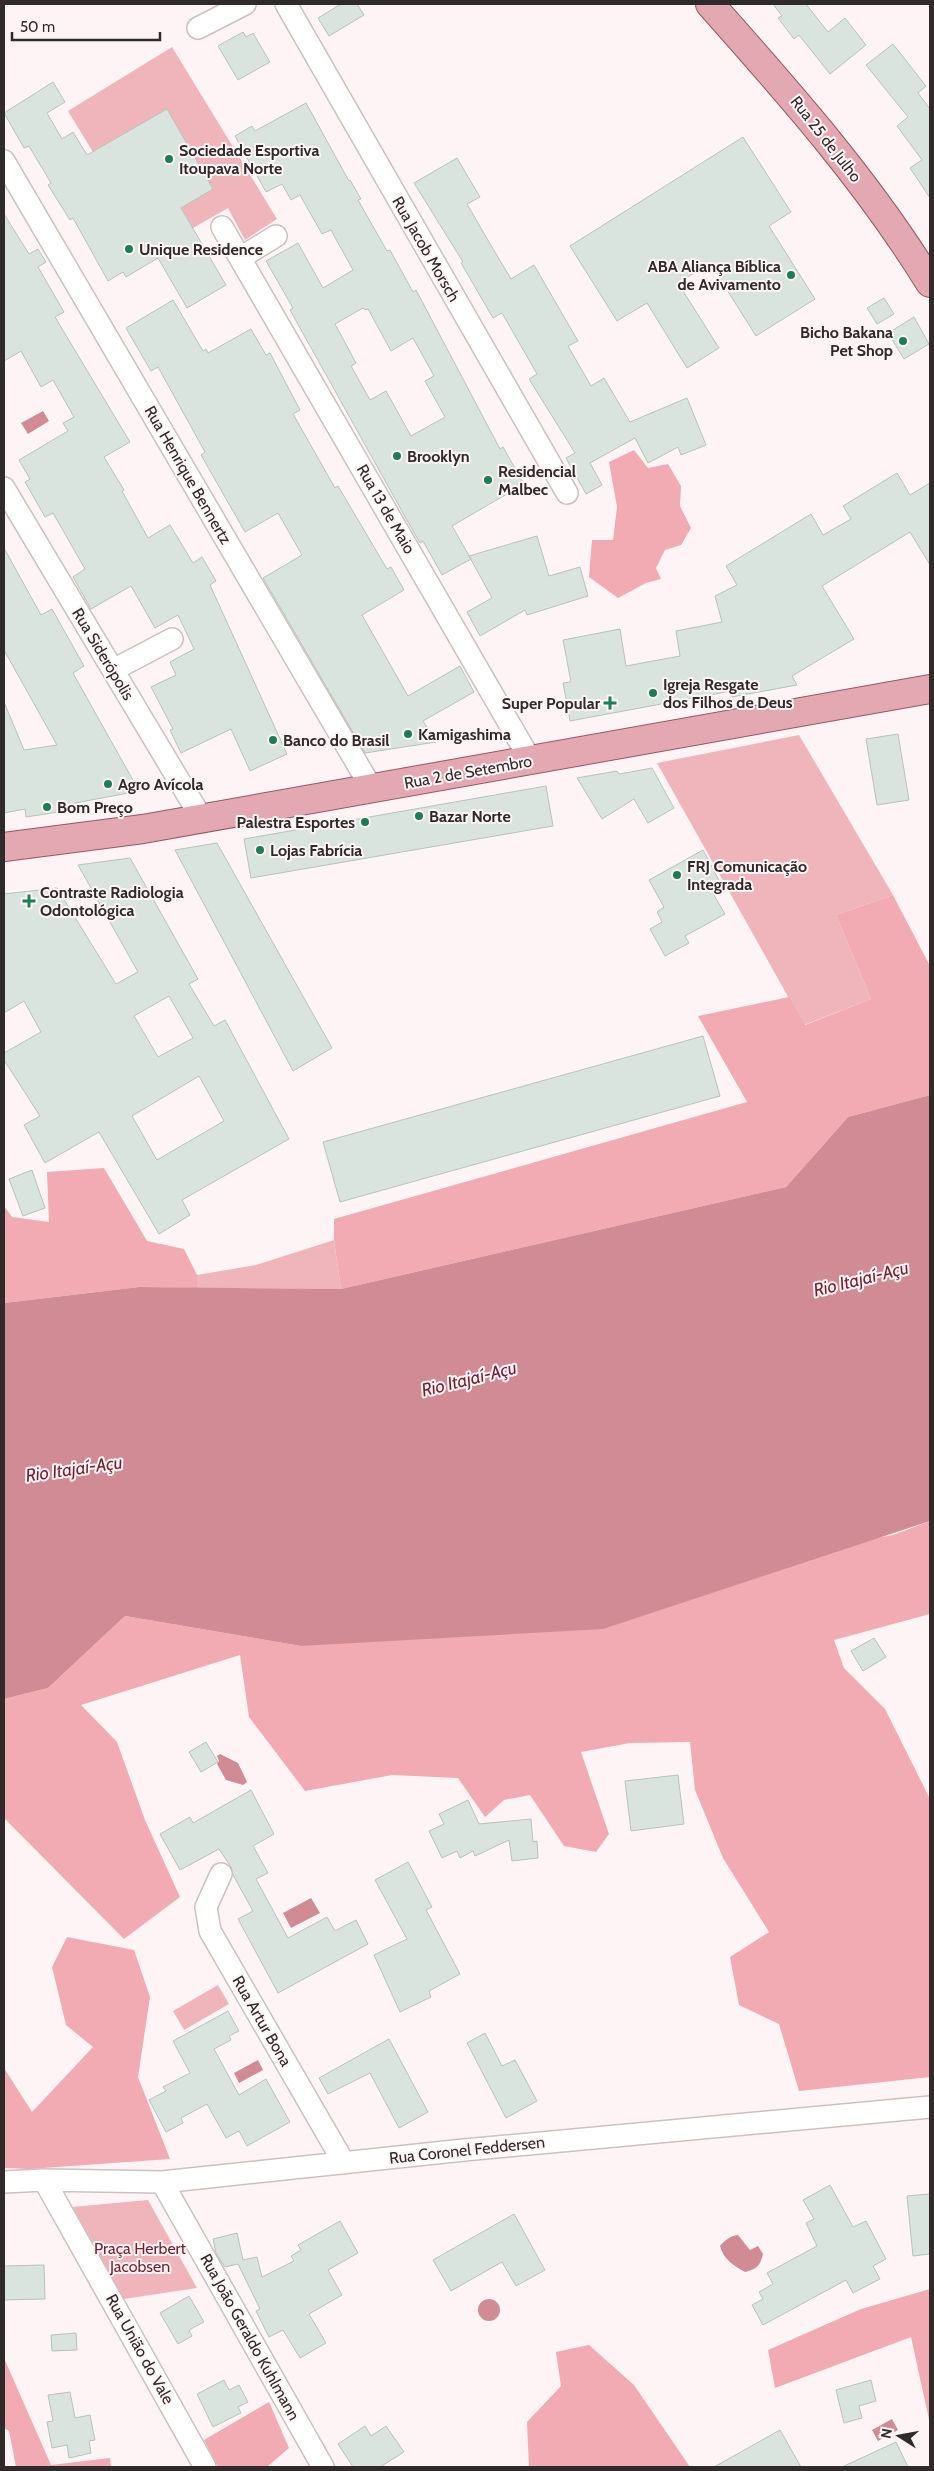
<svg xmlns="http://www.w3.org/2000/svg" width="934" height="2471" viewBox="0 0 934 2471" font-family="Cabin,sans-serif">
<rect width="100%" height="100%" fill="#fef4f5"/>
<path fill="#efb5bb" d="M172 47 277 219 245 240 228 208 153 251 68 111Z
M799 735 893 895 836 915 871 999 804 1025 657 763Z
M334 1240 341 1289 197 1288V1275L256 1265Z
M218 1985 229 2004 184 2030 173 2011Z
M148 2200 197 2288 124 2299 72 2207Z"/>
<path fill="#f2aab3" d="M634 450 648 468 668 464 681 486 680 506 691 528 681 545 665 550 656 568 661 579 646 583 618 598 589 577 592 540H613L617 507 609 462Z
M893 895 930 966V1095L848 1117 786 1187 341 1289 334 1240V1219L747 1102 698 1016 789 997 805 1025 871 999 836 915Z
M104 1168 147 1241 184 1249 197 1275V1288L139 1287 4 1303V1206L12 1217 49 1222 47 1172Z
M930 1521V1614L834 1640 844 1668 885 1709 930 1799V2077L799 2091 779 2024 739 2005 730 1957 769 1932 723 1858 695 1790 690 1742 630 1743 581 1752 609 1834 596 1852 564 1846 530 1795 504 1800 485 1817 458 1778 392 1775 305 1791 249 1717 240 1655 81 1705 117 1742 145 1820 180 1897 124 1939 4 1818V1699L48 1688 125 1616 301 1646 893 1535Z
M67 1937 134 1950 150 1997 138 2077 170 2159 29 2169 4 2168V2068L32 2112 93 2047 66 2025 52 1967Z
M930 2289V2424L911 2337 775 2388 768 2350 861 2309Z
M589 2345 634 2385 690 2467H529L527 2422 561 2386 556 2352Z
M4 2358 51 2465 110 2458 111 2467H16L9 2431 4 2428Z
M269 2402 289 2448 267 2467H218L204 2440Z"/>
<path fill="#d18b94" d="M43 411 49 421 28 434 21 423Z
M930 1095V1521L603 1629 301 1646 125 1616 48 1688 4 1699V1303L139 1287 341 1289 786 1187 848 1117Z
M220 1754 238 1763 247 1782 243 1785 226 1780 217 1764 219 1761 217 1756Z
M311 1898 320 1913 291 1928 283 1913Z
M258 2060 263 2070 239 2083 234 2073Z
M738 2235 750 2250 758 2246 763 2254C760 2266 757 2269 745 2272 734 2266 723 2259 720 2246 725 2240 730 2236 738 2235Z
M478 2310a11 11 0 1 1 22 0a11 11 0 1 1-22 0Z
M892 2419 898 2430 878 2441 872 2430Z"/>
<path fill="#d8e4dd" stroke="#b7c3bc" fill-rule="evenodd" d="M341 4H357L364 15 329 36 318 18Z
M773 4H806L828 32 845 18 866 45 830 74 799 35 794 39 778 18 782 16Z
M243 32 246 37 253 33 270 62 238 80 218 46Z
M893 44 926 86 918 93 930 109V198L910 168 922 160 897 126 908 117 866 65Z
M53 82 65 102 47 113 62 139 73 132 87 155 167 109 213 189 181 208 226 285 187 308 158 258 126 277 123 272 108 281 73 218 70 220 48 185 51 183 29 146 24 148 4 113Z
M306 103 349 181 350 180 361 199 358 200 387 251 390 250 413 292 416 290 500 449 503 447 524 484 452 526 471 559 442 575 423 541 420 543 403 513 290 310 293 308 266 261 298 243 323 288 353 270 331 230 322 234 300 195 291 200 282 184 266 192 235 136 252 126 255 131ZM363 308 365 310 368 309 391 351 413 338 434 376 425 381 445 417 411 436 386 391 370 400 351 366 356 363 335 324Z
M743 137 791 212 769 226 815 299 756 336 710 263 678 283 719 348 687 368 647 303 617 321 570 246Z
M457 158 480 197 467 204 489 242 511 279 534 265 578 341 568 346 591 386 604 378 630 422 687 398 706 445 681 455 678 447 648 463 635 438 590 463 602 485 586 494 566 458 575 453 529 379 537 374 502 313 493 318 461 263 463 262 414 183Z
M4 214 29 254 38 249 46 262 38 267 64 312 55 317 130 442 104 457 124 490 122 491 148 538 170 525 193 563 202 557 216 581 210 585 287 754 250 771 231 729 181 753 170 730 173 729 151 687 176 675 170 662 194 649 178 615 155 628 131 586 91 609 73 577 85 569 53 513 45 517 25 482 30 479 19 460 68 431 63 423 74 417 53 380 41 387 21 351 4 361Z
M884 298 894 314 877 324 867 308Z
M173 300 203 351 206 349 208 353 251 329 266 355 270 353 300 410 293 414 335 488 338 486 387 569 391 567 404 590 362 615 408 696 460 666 474 692 423 721 436 742 365 753 263 578 302 555 278 513 245 532 201 455 205 452 158 367 151 371 126 328Z
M914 317 929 344 904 359 888 333Z
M897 473 910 495 930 483V565L910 532 822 586 854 639 792 676 797 685 732 697 731 691 570 721 563 683 571 682 563 640 620 629 626 666 680 656 676 631 722 622 715 596 737 585 726 566 811 514 823 535 851 519 843 506Z
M537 536 549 576 580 567 588 596 527 615 525 610 480 636 467 612 492 598 469 556Z
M4 548 41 615 52 609 84 666 73 673 139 791 70 804 71 810 26 817 25 809 4 813V702L24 750 57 745 4 650Z
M898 734 909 800 877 805 866 739Z
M652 768 674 808 648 823 634 799 602 819 577 778 617 771 619 774Z
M546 786 553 826 251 878 244 839Z
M217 843 332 1048 293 1071 175 850Z
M703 850 721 884 711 890 725 914 685 936 689 943 665 956 650 929 662 922 657 912 664 907 649 880Z
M130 858 198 979 189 984 214 1026 225 1020 289 1139 182 1200 190 1215 159 1234 99 1132 45 1163 24 1125 40 1116 4 1060V1053L41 1032 24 1001 4 1013V894L57 888 116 984 138 972 78 865ZM169 996 193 1038 158 1057 134 1016ZM199 1076 224 1121 157 1160 132 1116Z
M703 1036 720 1096 340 1202 323 1142Z
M32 1170 45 1208 23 1216 9 1179Z
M874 1638 886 1657 863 1671 851 1651Z
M206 1742 218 1762 201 1772 189 1752Z
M678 1775 684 1824 631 1831 625 1781Z
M251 1790 274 1834 253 1846 268 1873 256 1879 288 1938 327 1917 335 1931 356 1920 368 1944 278 1993 238 1919 253 1911 233 1875 231 1867 219 1849 180 1870 160 1834 190 1817 193 1823Z
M468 1800 479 1824 531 1819 533 1842 537 1841 538 1858 512 1861 509 1840 475 1856 473 1851 460 1858 457 1851 442 1858 429 1831 444 1824 439 1814Z
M408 1862 432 1907 426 1910 460 1974 429 1991 431 1997 400 2012 374 1955 407 1939 375 1880Z
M228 2011 239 2031 229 2036 231 2040 214 2049 239 2095 266 2079 290 2122 247 2146 239 2131 226 2138 207 2104 181 2118 183 2123 166 2132 149 2100 166 2091 163 2087 190 2073 173 2041Z
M485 2033 502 2066 515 2060 537 2101 506 2118 467 2043Z
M389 2039 428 2112 399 2128 370 2073 328 2094 319 2078Z
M830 2185 853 2227 866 2221 886 2259 873 2266 880 2279 853 2293 846 2280 763 2325 752 2305 763 2299 759 2292 773 2284 767 2273 817 2246 806 2223 814 2219 803 2200Z
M930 2194V2254L913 2256 907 2196Z
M514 2214 545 2270 516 2286 502 2262 451 2291 433 2260Z
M340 2221 358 2253 328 2270 342 2295 309 2314 326 2343 300 2358 283 2330 269 2337 256 2311 260 2309 238 2264 225 2267 216 2253 213 2239 237 2233 243 2260 257 2257 262 2277 294 2261 291 2256 301 2250 298 2245Z
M44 2265 45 2299 4 2300V2266Z
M189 2296 204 2322 189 2330 192 2336 178 2344 160 2313Z
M76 2333 77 2350 52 2351 51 2335Z
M224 2380 229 2390 239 2385 248 2402 238 2407 241 2413 213 2427 197 2394Z
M871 2380 876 2401 859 2406 862 2418 844 2423 836 2390Z
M70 2392 75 2418 90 2415 95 2440 89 2441 91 2453 69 2458 67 2445 52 2448 47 2422 53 2421 48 2395Z
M365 2426 371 2436 386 2426 404 2452 380 2467H353L338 2444Z
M780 2430 801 2467H714Z
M896 2442 908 2467H842Z"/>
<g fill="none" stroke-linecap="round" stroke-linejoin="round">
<defs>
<path id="minor" d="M286 4 567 493
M198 28 245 4
M4 161 372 789
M222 227 531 761
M240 258 276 236
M4 488 202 819
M113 670 172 639
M221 1874 206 1907 210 1931 344 2163
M44 2180 205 2467
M4 2182 44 2180 162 2182 464 2150 930 2107
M162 2182 323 2467"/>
<path id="major" d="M710 4C789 93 868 182 930 283
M4 847 143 829 930 689"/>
</defs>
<use href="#minor" stroke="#cec0c1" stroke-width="24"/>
<use href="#major" stroke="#995661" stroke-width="30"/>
<use href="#minor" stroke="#fff" stroke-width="21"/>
<use href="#major" stroke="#e3a8b2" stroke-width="28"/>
</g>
<g fill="#1c7e56" stroke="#fef4f5" stroke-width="2">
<circle cx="169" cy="159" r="5"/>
<circle cx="129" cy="249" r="5"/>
<circle cx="791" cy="275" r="5"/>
<circle cx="903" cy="341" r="5"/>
<circle cx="397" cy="456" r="5"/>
<circle cx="488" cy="480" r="5"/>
<circle cx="653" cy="693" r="5"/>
<path d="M607.5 695.5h5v5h5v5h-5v5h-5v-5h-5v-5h5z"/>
<circle cx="408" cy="734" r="5"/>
<circle cx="273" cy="740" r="5"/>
<circle cx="108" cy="784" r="5"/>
<circle cx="47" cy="807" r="5"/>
<circle cx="419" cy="816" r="5"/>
<circle cx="365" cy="822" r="5"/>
<circle cx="260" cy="850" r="5"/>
<circle cx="677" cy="875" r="5"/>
<path d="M26.5 893.5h5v5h5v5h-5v5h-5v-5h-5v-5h5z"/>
</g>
<g text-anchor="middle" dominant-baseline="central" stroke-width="4" stroke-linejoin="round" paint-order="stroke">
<g font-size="16" fill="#302a2b" stroke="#fef4f5">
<text transform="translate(826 139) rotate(52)">Rua 25 de Julho</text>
<text transform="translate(426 249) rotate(60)">Rua Jacob Morsch</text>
<text transform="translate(188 475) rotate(60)">Rua Henrique Bennertz</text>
<text transform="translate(386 509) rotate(60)">Rua 13 de Maio</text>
<text transform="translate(103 654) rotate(59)">Rua Siderópolis</text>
<text transform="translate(468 772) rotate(-10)">Rua 2 de Setembro</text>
<text transform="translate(262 2021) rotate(60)">Rua Artur Bona</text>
<text transform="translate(467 2150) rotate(-6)">Rua Coronel Feddersen</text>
<text transform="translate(250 2337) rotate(61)">Rua João Geraldo Kuhlmann</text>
<text transform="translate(140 2349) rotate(61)">Rua União do Vale</text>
</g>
<g font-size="16" font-weight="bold" fill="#302a2b" stroke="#fef4f5" text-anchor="start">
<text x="179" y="150">Sociedade Esportiva<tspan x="179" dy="18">Itoupava Norte</tspan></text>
<text x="139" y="249">Unique Residence</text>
<text x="781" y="266" text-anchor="end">ABA Aliança Bíblica<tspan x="781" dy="18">de Avivamento</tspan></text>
<text x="893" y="332" text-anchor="end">Bicho Bakana<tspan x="893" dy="18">Pet Shop</tspan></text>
<text x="407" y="456">Brooklyn</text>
<text x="498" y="471">Residencial<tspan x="498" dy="18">Malbec</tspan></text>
<text x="663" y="684">Igreja Resgate<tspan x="663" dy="18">dos Filhos de Deus</tspan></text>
<text x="600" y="703" text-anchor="end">Super Popular</text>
<text x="418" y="734">Kamigashima</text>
<text x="283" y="740">Banco do Brasil</text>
<text x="118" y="784">Agro Avícola</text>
<text x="57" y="807">Bom Preço</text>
<text x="429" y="816">Bazar Norte</text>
<text x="355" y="822" text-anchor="end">Palestra Esportes</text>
<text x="270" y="850">Lojas Fabrícia</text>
<text x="687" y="866">FRJ Comunicação<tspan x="687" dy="18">Integrada</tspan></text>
<text x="40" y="892">Contraste Radiologia<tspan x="40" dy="18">Odontológica</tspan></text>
</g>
<g font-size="16" fill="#711f32" stroke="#fef4f5">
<text x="140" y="2248">Praça Herbert<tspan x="140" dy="18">Jacobsen</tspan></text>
</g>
<g font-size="18" font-style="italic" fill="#721f32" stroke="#fef4f5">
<text transform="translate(861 1279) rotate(-14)">Rio Itajaí-Açu</text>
<text transform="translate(469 1379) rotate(-14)">Rio Itajaí-Açu</text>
<text transform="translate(74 1469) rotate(-8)">Rio Itajaí-Açu</text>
</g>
</g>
<rect width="934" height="2471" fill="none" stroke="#302a2b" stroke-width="10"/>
<g transform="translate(899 2436) rotate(281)" stroke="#fef4f5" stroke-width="4" paint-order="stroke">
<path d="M0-4L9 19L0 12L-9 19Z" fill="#302a2b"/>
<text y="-8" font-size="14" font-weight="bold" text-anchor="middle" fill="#302a2b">N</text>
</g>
<path d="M12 32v8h148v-8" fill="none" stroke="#302a2b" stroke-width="2.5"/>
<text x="20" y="32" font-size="15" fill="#302a2b" stroke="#fef4f5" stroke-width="4" paint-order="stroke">50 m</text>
</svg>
